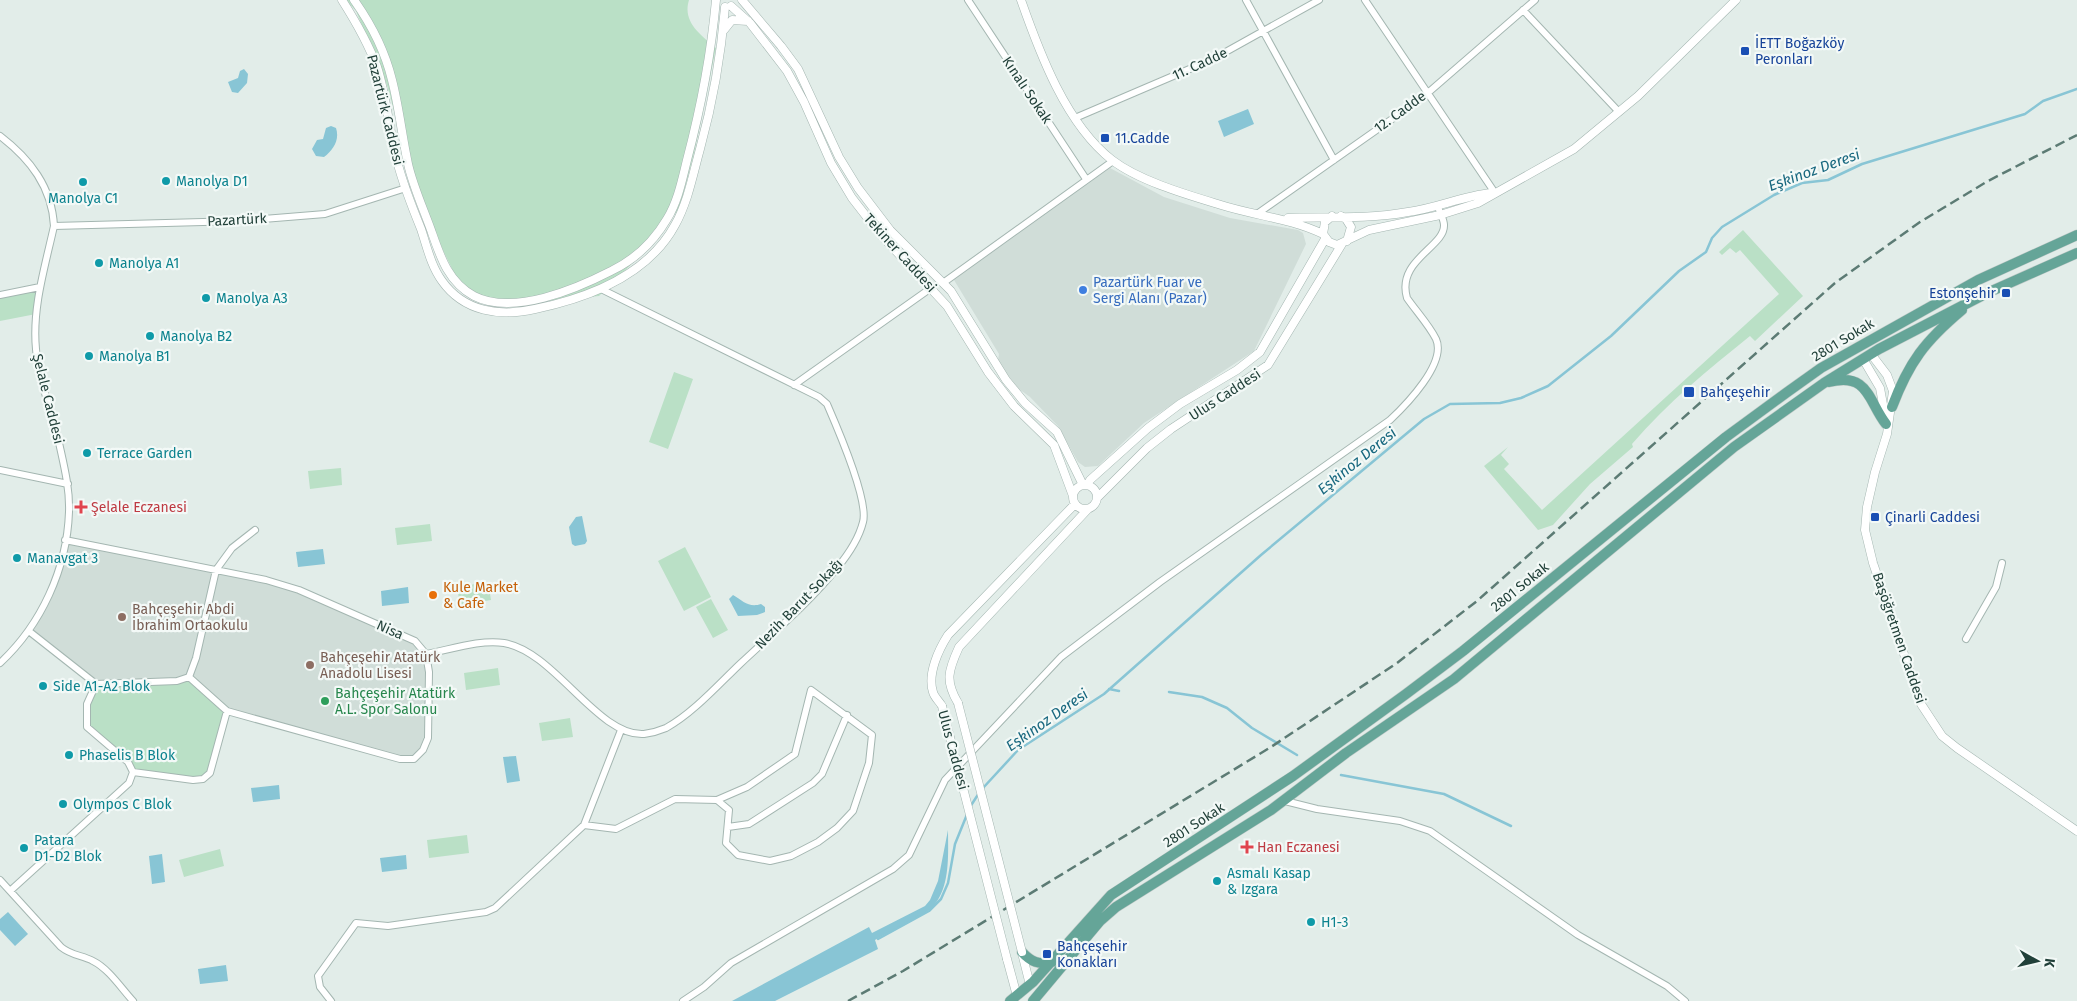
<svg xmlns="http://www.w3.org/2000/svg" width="2077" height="1001" viewBox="0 0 2077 1001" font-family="'Fira Sans',sans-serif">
<rect width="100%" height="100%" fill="#e2ede9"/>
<path fill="#d0ddd8" d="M1110 168 1164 197 1230 218 1298 230 1303 233 1306 244 1254 351 1144 423 1098 466 1085 467 1078 462 1058 426 1030 397 1019 389 1002 368 998 360 999 354 954 280Z
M65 540 299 590 415 641 426 654 428 738 414 759H400L227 711 177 681 96 684 30 632 47 602Z"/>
<path fill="#bae0c6" d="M346 0H689C682 22 701 35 716 48L695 149 680 207 653 243 599 296 536 302 474 299 459 283 437 238 411 174 387 85 356 11Z
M1743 230 1803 296 1755 341 1750 336C1708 370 1668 402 1632 444L1633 447 1590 484 1553 525 1538 530 1484 466 1508 447 1501 455 1509 464 1504 469 1542 510 1779 294 1740 250 1736 253 1730 248 1722 255 1719 252Z
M40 287 36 314 0 321V295Z
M674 372 693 379 668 449 649 442Z
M341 468 342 485 310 489 308 471Z
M430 524 432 541 397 545 395 528Z
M685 547 711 597 684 611 658 561Z
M488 582 491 600 460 605 457 587Z
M711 599 728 630 713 638 696 607Z
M498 668 500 685 466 690 464 673Z
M189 677 227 711 210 773 203 779 133 772 128 762 87 727V704L96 684 177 681Z
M570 718 573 737 542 741 539 723Z
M467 835 469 853 429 858 427 840Z
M220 849 224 866 184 877 179 860Z"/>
<path fill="#88c5d5" d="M244 69 248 74 247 83 238 93 232 92 228 82 238 78 240 71Z
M1248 109 1254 124 1224 137 1218 121Z
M331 126 336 128C340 140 333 150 324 157L316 156 312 149 317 140 323 139 326 128Z
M582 516 587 541 585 544 575 546 572 544 569 527 576 517Z
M323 549 325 564 298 567 296 552Z
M408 587 409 603 382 606 381 591Z
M733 595C743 601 749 608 761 604L765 607V612L757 615 738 616 729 599Z
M516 756 520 781 507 783 503 757Z
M279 785 280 799 253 802 251 788Z
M948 830C948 855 951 892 929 910 914 922 892 930 875 940L878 949 775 1001H732L869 927 872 933 925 906 930 900 938 881Z
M162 854 165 882 152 884 149 856Z
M406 855 407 869 382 872 380 858Z
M8 912 28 934 15 946 0 930V919Z
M226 965 228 981 200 984 198 969Z"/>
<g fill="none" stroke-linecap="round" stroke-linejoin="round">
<path stroke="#88c5d5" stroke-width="2.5" d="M1109 689 1119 691
M1169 692 1202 697 1227 708 1252 728 1297 755
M1341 775 1444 794 1511 826
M983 788 1018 750 1104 694 1261 555 1424 419 1450 404 1500 403 1521 398 1548 386 1611 336 1679 271 1706 252 1712 238 1722 227 1774 195 1802 183 1828 180 1862 164 2025 114 2043 101 2077 89
M970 807 979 793
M878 939 929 911 941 899 948 883 955 844 968 812"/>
<defs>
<path id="minor" d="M968 0 1086 179
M1246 0 1334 160
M1365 0 1495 193
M1523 10 1619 112
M1075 118 1213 59 1319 0
M0 136C30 159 52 187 54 226 45 267 32 308 36 349 38 380 51 408 58 438 63 462 70 487 69 512 67 569 41 625 0 663
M1257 214 1422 98 1535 0
M54 226 240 221 325 214 406 188
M943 283 1113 161
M0 295 40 287
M794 385 931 288
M0 470 68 484
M65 540 266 580 299 590 415 641 426 654 429 672 428 738 423 750 414 759H400L227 711 189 677
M30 632 96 684 177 681 189 677
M1966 639 1996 587 2002 563
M426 654C449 650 480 639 504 643 554 651 598 737 644 734 651 733 659 731 666 728 692 714 718 685 740 664 773 633 809 603 837 568 847 556 859 538 863 522 869 500 837 427 827 404L819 397 601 289
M189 677 196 658 216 570 232 548 255 530
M621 730 584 825 616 829 675 799 717 800 729 810 726 843 738 855 770 861 791 856 818 842 837 828 853 811 869 763 872 735 811 690 795 754 747 787 717 800
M133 772 193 780 203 779 210 773 227 711
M1285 801 1317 809 1400 821 1430 831 1578 935 1667 986 1685 1001
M728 827 749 824 813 783 822 774 847 715
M0 880 10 891 129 783 133 772 128 762 87 727V704L96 684
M10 891 61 947C72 956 82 955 93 961 109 969 121 988 133 1001
M331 1001 320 987 318 976 356 923 388 926 486 912 495 908 584 825
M683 1001 704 987 731 963 893 869 909 855 945 780 1061 657 1160 582 1390 420C1406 405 1447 363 1436 339 1429 325 1416 311 1407 298 1396 260 1445 247 1444 225 1444 219 1439 212 1438 206"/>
<path id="tertiary" d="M342 0C356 22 368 43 377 67 387 98 389 130 397 161 403 184 412 207 421 229 427 247 431 266 442 281 464 312 500 317 535 309 588 298 648 275 675 225 688 202 693 174 700 149 713 102 721 56 725 7
M354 0C371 24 385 51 392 80 399 107 402 136 408 164 413 186 423 208 431 230 440 256 448 282 474 296 513 316 576 289 611 271 634 260 654 241 667 219 678 201 682 180 687 160 701 107 711 55 716 0
M742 0 781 46 798 69 839 157 858 188 890 230 951 291 1006 380 1025 403 1057 432 1083 485
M1021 0C1040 54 1066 124 1112 160 1139 181 1188 195 1221 205 1256 216 1289 218 1323 234
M731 6 750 23 787 71 804 102 831 163 852 198 880 234 947 306 988 372 1014 406 1054 445 1073 496
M724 30 732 20 748 21
M1332 216 1325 222 1323 234 1329 242 1337 245 1369 230 1440 215 1478 203 1574 149 1638 96 1736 0
M1341 216 1346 219 1351 227 1347 241
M1288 218C1328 217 1369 219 1408 212 1437 208 1463 196 1491 193
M1871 354 1887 375 1893 391 1887 434 1875 472 1867 507 1865 530 1873 563 1921 704 1942 736 1957 748 2077 831
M1863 359 1880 388 1886 421
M1073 497a12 12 0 1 1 24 0a12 12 0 1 1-24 0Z
M1087 485 1090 480 1148 428 1180 404 1237 370 1260 352 1325 239
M1097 498 1147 448 1171 429 1268 365 1342 244
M958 703C945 681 948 671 959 647L1088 509
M942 706C940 702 934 697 933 692 927 674 939 649 948 635L1075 504
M1022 953 1030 985
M1007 959 1017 996"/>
<path id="primary" d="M1829 382C1869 372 1868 401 1886 424
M1892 407C1909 362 1925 341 1962 310
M1022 952C1031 962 1039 965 1052 962
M1010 1001 1033 982 1111 895 1293 776 1406 694 1463 651 1726 437 1786 393 1821 368 1978 280 2077 235
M1033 1001 1100 921 1116 907 1271 810 1346 753 1454 679 1734 447 1824 383 1879 349 1987 293 2077 253"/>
</defs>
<use href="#minor" stroke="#a4b6b1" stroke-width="8"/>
<use href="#tertiary" stroke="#a4b6b1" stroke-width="9"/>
<use href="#primary" stroke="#c1cac8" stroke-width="11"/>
<use href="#minor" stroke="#fff" stroke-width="6"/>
<use href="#tertiary" stroke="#fff" stroke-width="8"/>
<use href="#primary" stroke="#65a598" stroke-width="10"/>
<path stroke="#5c7b74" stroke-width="2.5" stroke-dasharray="10 5" stroke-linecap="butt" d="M848 1001 903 971 1271 747 1397 663 1477 601 1835 283 1920 222 1988 181 2077 135"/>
<defs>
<path id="tertiary-bridge" d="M958 703 1022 952
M942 706 1007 959"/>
</defs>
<use href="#tertiary-bridge" stroke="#a4b6b1" stroke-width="9" stroke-linecap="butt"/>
<use href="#tertiary-bridge" stroke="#fff" stroke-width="8"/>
</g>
<g fill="#1a4fb4" stroke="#f3f9f7" stroke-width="2">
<rect x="1740" y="46" width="10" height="10" rx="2.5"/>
<rect x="1100" y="133" width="10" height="10" rx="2.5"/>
<rect x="2001" y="288" width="10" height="10" rx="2.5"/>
<rect x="1683" y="386" width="12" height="12" rx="2.5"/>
<rect x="1870" y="512" width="10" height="10" rx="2.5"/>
<rect x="1042" y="949" width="10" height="10" rx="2.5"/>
</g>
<g fill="#0f9aa8" stroke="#f3f9f7" stroke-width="2">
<circle cx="166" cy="181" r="5"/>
<circle cx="83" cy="182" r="5"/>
<circle cx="99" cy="263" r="5"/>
<circle cx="206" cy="298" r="5"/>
<circle cx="150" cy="336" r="5"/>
<circle cx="89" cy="356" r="5"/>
<circle cx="87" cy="453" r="5"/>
<circle cx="17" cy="558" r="5"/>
<circle cx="43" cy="686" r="5"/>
<circle cx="69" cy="755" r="5"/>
<circle cx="63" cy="804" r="5"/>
<circle cx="24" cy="848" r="5"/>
<circle cx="1217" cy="881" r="5"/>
<circle cx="1311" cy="922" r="5"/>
</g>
<circle fill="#3f7fe0" stroke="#f3f9f7" stroke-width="2" cx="1083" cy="290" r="5"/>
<g fill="#e0444e" stroke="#f3f9f7" stroke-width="2">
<path d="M78.5 499.5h5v5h5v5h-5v5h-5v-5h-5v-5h5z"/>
<path d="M1244.5 839.5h5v5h5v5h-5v5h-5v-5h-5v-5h5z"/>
</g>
<circle fill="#e8710a" stroke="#f3f9f7" stroke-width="2" cx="433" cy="595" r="5"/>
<g fill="#8d6e63" stroke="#f3f9f7" stroke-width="2">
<circle cx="122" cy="617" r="5"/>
<circle cx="310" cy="665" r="5"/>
</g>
<circle fill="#2e9e5b" stroke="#f3f9f7" stroke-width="2" cx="325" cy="701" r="5"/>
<g text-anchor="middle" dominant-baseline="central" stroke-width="4.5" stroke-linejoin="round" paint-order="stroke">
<g font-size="14" fill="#164399" stroke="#f3f9f7" text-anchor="start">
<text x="1755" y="43">İETT Boğazköy<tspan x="1755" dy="16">Peronları</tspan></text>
<text x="1115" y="138">11.Cadde</text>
<text x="1996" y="293" text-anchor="end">Estonşehir</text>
<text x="1700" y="392">Bahçeşehir</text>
<text x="1885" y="517">Çinarli Caddesi</text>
<text x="1057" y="946">Bahçeşehir<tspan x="1057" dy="16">Konakları</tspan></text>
</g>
<g font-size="14" fill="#214039" stroke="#f3f9f7">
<text transform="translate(1200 64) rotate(-25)">11. Cadde</text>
<text transform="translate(1027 90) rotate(56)">Kınalı Sokak</text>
<text transform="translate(385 110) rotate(76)">Pazartürk Caddesi</text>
<text transform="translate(1400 112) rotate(-36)">12. Cadde</text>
<text transform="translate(237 220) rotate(-3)">Pazartürk</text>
<text transform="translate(900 253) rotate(48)">Tekiner Caddesi</text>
<text transform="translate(1843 340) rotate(-31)">2801 Sokak</text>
<text transform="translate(1225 395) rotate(-33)">Ulus Caddesi</text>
<text transform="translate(48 399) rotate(76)">Şelale Caddesi</text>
<text transform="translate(1520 587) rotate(-39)">2801 Sokak</text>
<text transform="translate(799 604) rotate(-46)">Nezih Barut Sokağı</text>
<text transform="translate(390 630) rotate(24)">Nisa</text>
<text transform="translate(1899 638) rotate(71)">Başöğretmen Caddesi</text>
<text transform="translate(953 750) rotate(75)">Ulus Caddesi</text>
<text transform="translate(1194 825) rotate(-33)">2801 Sokak</text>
</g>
<g font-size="14" fill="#0d838f" stroke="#f3f9f7" text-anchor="start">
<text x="176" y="181">Manolya D1</text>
<text x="83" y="198" text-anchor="middle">Manolya C1</text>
<text x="109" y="263">Manolya A1</text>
<text x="216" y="298">Manolya A3</text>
<text x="160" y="336">Manolya B2</text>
<text x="99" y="356">Manolya B1</text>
<text x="97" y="453">Terrace Garden</text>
<text x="27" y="558">Manavgat 3</text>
<text x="53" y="686">Side A1-A2 Blok</text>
<text x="79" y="755">Phaselis B Blok</text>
<text x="73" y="804">Olympos C Blok</text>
<text x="34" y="840">Patara<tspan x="34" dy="16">D1-D2 Blok</tspan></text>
<text x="1227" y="873">Asmalı Kasap<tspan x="1227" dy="16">&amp; Izgara</tspan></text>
<text x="1321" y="922">H1-3</text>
</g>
<g font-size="14" fill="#366cbe" stroke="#f3f9f7" text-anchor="start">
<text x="1093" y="282">Pazartürk Fuar ve<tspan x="1093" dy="16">Sergi Alanı (Pazar)</tspan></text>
</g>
<g font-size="14" fill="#be3a42" stroke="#f3f9f7" text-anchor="start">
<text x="91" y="507">Şelale Eczanesi</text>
<text x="1257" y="847">Han Eczanesi</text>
</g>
<g font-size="14" fill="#c56008" stroke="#f3f9f7" text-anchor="start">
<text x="443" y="587">Kule Market<tspan x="443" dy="16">&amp; Cafe</tspan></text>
</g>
<g font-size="14" fill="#785e54" stroke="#f3f9f7" text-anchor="start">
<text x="132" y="609">Bahçeşehir Abdi<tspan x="132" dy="16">İbrahim Ortaokulu</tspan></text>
<text x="320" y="657">Bahçeşehir Atatürk<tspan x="320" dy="16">Anadolu Lisesi</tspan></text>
</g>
<g font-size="14" fill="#27864d" stroke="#f3f9f7" text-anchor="start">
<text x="335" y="693">Bahçeşehir Atatürk<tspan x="335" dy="16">A.L. Spor Salonu</tspan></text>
</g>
<g font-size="15" font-style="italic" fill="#18687f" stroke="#f3f9f7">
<text transform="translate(1814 170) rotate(-20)">Eşkinoz Deresi</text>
<text transform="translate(1357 461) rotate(-39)">Eşkinoz Deresi</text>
<text transform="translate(1047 720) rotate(-35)">Eşkinoz Deresi</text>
</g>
</g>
<g transform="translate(2037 961) rotate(98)" stroke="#f3f9f7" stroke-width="4" paint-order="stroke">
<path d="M0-4L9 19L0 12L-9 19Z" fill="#214039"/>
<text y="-8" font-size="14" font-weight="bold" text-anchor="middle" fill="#214039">K</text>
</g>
</svg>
